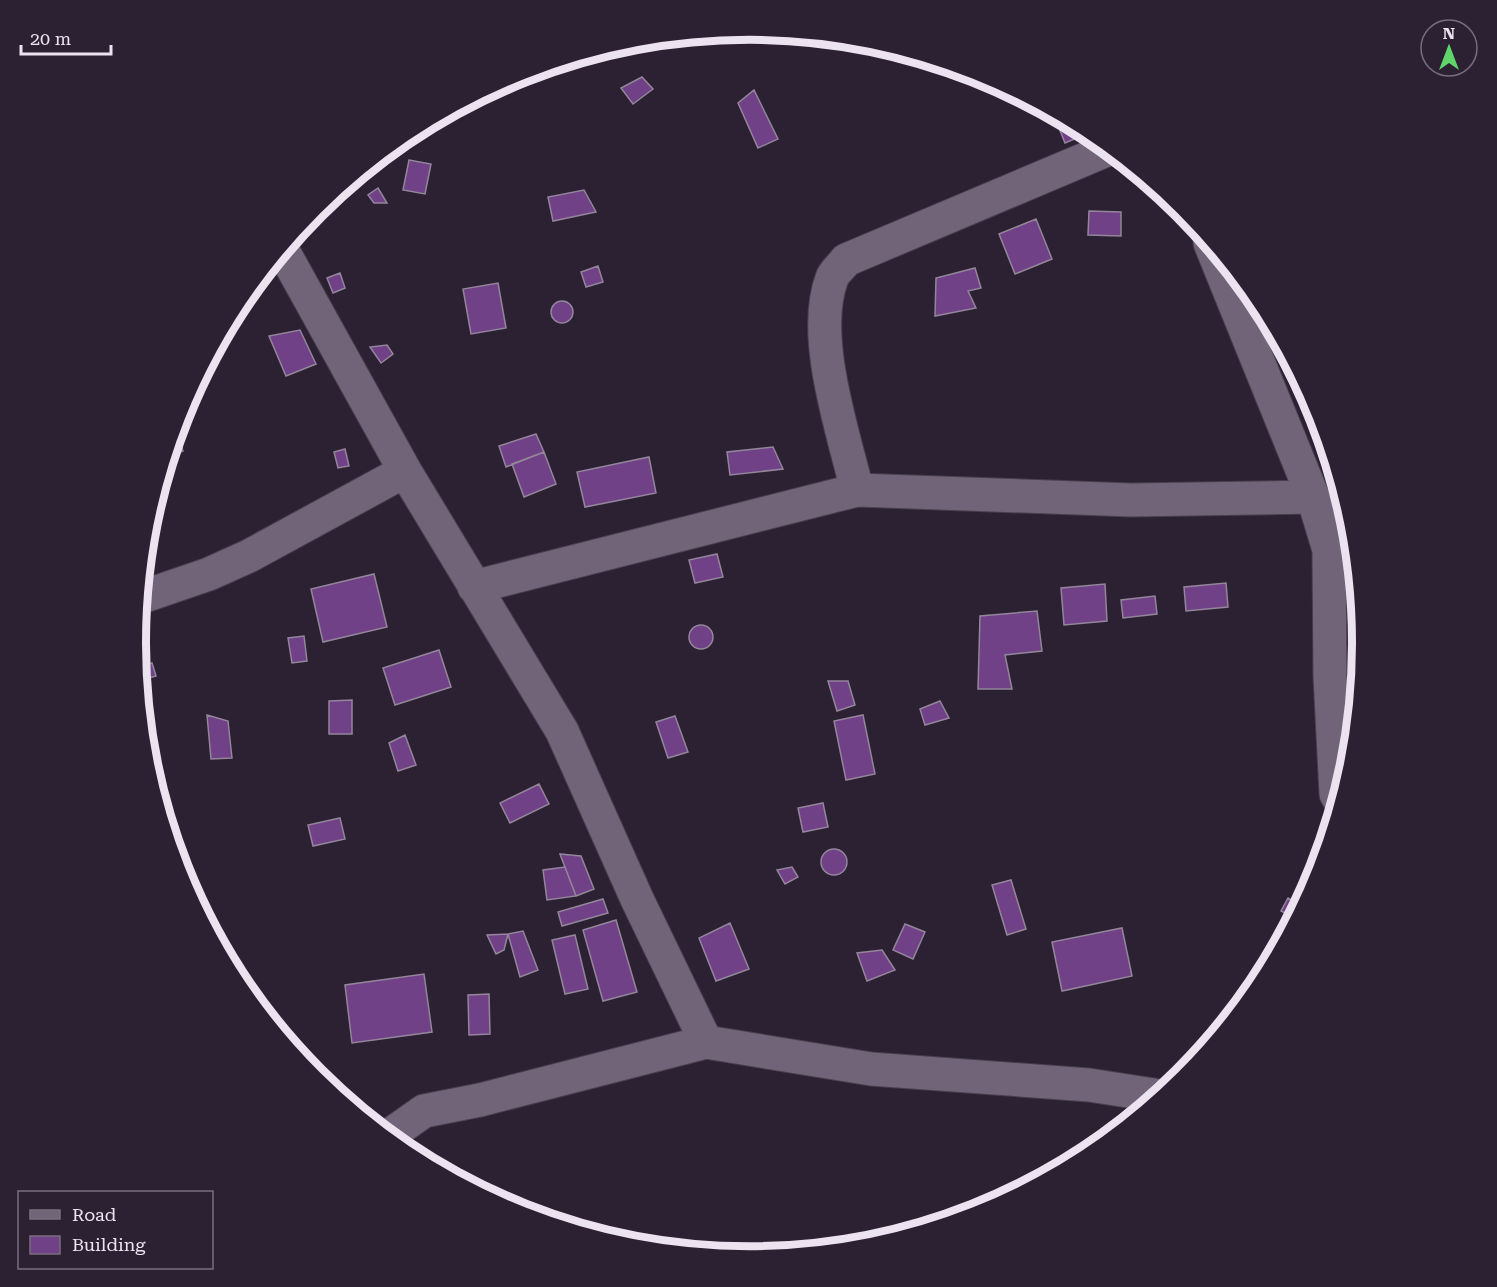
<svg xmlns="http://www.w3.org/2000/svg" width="1497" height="1287" viewBox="0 0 1497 1287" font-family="'Roboto Serif',serif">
<rect width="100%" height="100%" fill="#2c2132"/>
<path fill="#704187" stroke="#93859a" stroke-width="1.5" d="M642 77 653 89 633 104 621 88Z
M754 90 778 139 758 148 738 103Z
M1063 119 1083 130 1084 135 1065 143 1057 123Z
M409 160 431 164 425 194 403 190Z
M378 188 387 203H374L368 195Z
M584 190 596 212 553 221 548 197Z
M1089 211 1121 212V236L1088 235Z
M1036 219 1052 259 1015 274 999 234Z
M598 266 603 282 586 287 581 272Z
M975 268 981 288 968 291 976 308 935 316 936 278Z
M340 273 345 288 333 293 327 278Z
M498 283 506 328 471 334 463 289Z
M551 312a11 11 0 1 1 22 0a11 11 0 1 1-22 0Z
M300 330 316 364 286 376 269 336Z
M387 345 393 354 381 363 370 347Z
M176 429 183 451 167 457Z
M536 434 544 452 506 467 499 446Z
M773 447 783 469 730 475 727 452Z
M345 449 349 466 338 468 334 452Z
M544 452 556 484 524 497 512 464Z
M649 457 656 493 585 507 577 472Z
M717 554 723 577 695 583 689 560Z
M374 574 387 627 323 642 311 589Z
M1226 583 1228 607 1186 611 1184 587Z
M1105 584 1107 621 1064 625 1061 588Z
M1155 596 1157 614 1123 618 1121 600Z
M1037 611 1042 651 1005 655 1012 689H978L980 616Z
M689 637a12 12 0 1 1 24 0a12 12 0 1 1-24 0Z
M304 636 307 661 292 663 288 638Z
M439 650 451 687 395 705 383 668Z
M152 663 156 676 139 681 137 667Z
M828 681H848L855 705 837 711Z
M352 700V734H329V701Z
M940 701 949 718 925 725 920 709Z
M207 715 228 721 232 758 211 759Z
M863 715 875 774 846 780 834 721Z
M675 716 688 752 668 758 656 722Z
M405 735 416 765 398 771 389 743Z
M539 784 549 804 510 823 500 803Z
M823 803 828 827 803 832 798 808Z
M340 818 345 839 313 846 308 825Z
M821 862a13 13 0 1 1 26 0a13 13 0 1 1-26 0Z
M560 854 581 856 594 889 576 896Z
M565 867 576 896 547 900 543 870Z
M792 867 798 877 785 884 777 870Z
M1011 880 1026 929 1007 935 992 885Z
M1288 898 1301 906 1294 918 1281 911Z
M603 899 608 913 562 926 558 912Z
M616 920 637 992 603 1001 583 930Z
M730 923 749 969 716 981 699 938Z
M905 924 925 932 913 959 893 950Z
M1122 928 1132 976 1062 991 1052 942Z
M523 931 538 970 520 977 508 934Z
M508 934 504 950 496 954 487 935Z
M575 935 588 989 565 994 552 940Z
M882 950 895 970 867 981 857 953Z
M424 974 432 1032 352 1043 345 985Z
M489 994 490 1034 469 1035 468 995Z"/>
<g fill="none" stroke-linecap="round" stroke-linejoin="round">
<defs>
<path id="street" d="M1210 243 1313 497 1329 550 1330 676 1336 794 1339 799
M282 249 405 471 562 731 637 899 706 1042 480 1100 424 1111 387 1137
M857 490C843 431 810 336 832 278 834 272 842 266 846 260L1109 149
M474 587 857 490 1131 500 1313 497
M139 598 209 574 249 556 405 471
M706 1042 871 1069 1089 1085 1160 1096"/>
</defs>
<use href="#street" stroke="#483e4d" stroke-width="35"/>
<use href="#street" stroke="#716478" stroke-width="33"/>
</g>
<path d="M0 0H1497V1287H0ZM146 643a603 603 0 1 1 1206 0a603 603 0 1 1-1206 0Z" fill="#2c2132" fill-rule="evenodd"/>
<path fill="none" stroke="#ebe3ef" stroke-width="8" d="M146 643a603 603 0 1 1 1206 0a603 603 0 1 1-1206 0Z"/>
<rect x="18" y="1191" width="195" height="78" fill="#2c2132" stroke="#786f7e" stroke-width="1.5"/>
<rect x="30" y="1210" width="30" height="9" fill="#716478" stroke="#786f7e" stroke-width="1.5"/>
<text x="72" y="1221" font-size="18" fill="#ebe3ef">Road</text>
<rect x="30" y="1236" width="30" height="18" fill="#704187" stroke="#786f7e" stroke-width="1.5"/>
<text x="72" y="1251" font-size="18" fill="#ebe3ef">Building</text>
<g transform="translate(1449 48)"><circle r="28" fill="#2c2132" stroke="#786f7e" stroke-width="1.5"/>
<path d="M0-4.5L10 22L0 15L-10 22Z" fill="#60d56b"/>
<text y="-9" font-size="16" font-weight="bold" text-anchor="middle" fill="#ebe3ef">N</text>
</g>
<path d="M21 45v9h90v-9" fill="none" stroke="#ebe3ef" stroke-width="3"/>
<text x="30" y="45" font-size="18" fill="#ebe3ef" stroke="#2c2132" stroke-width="4.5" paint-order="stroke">20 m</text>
</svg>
